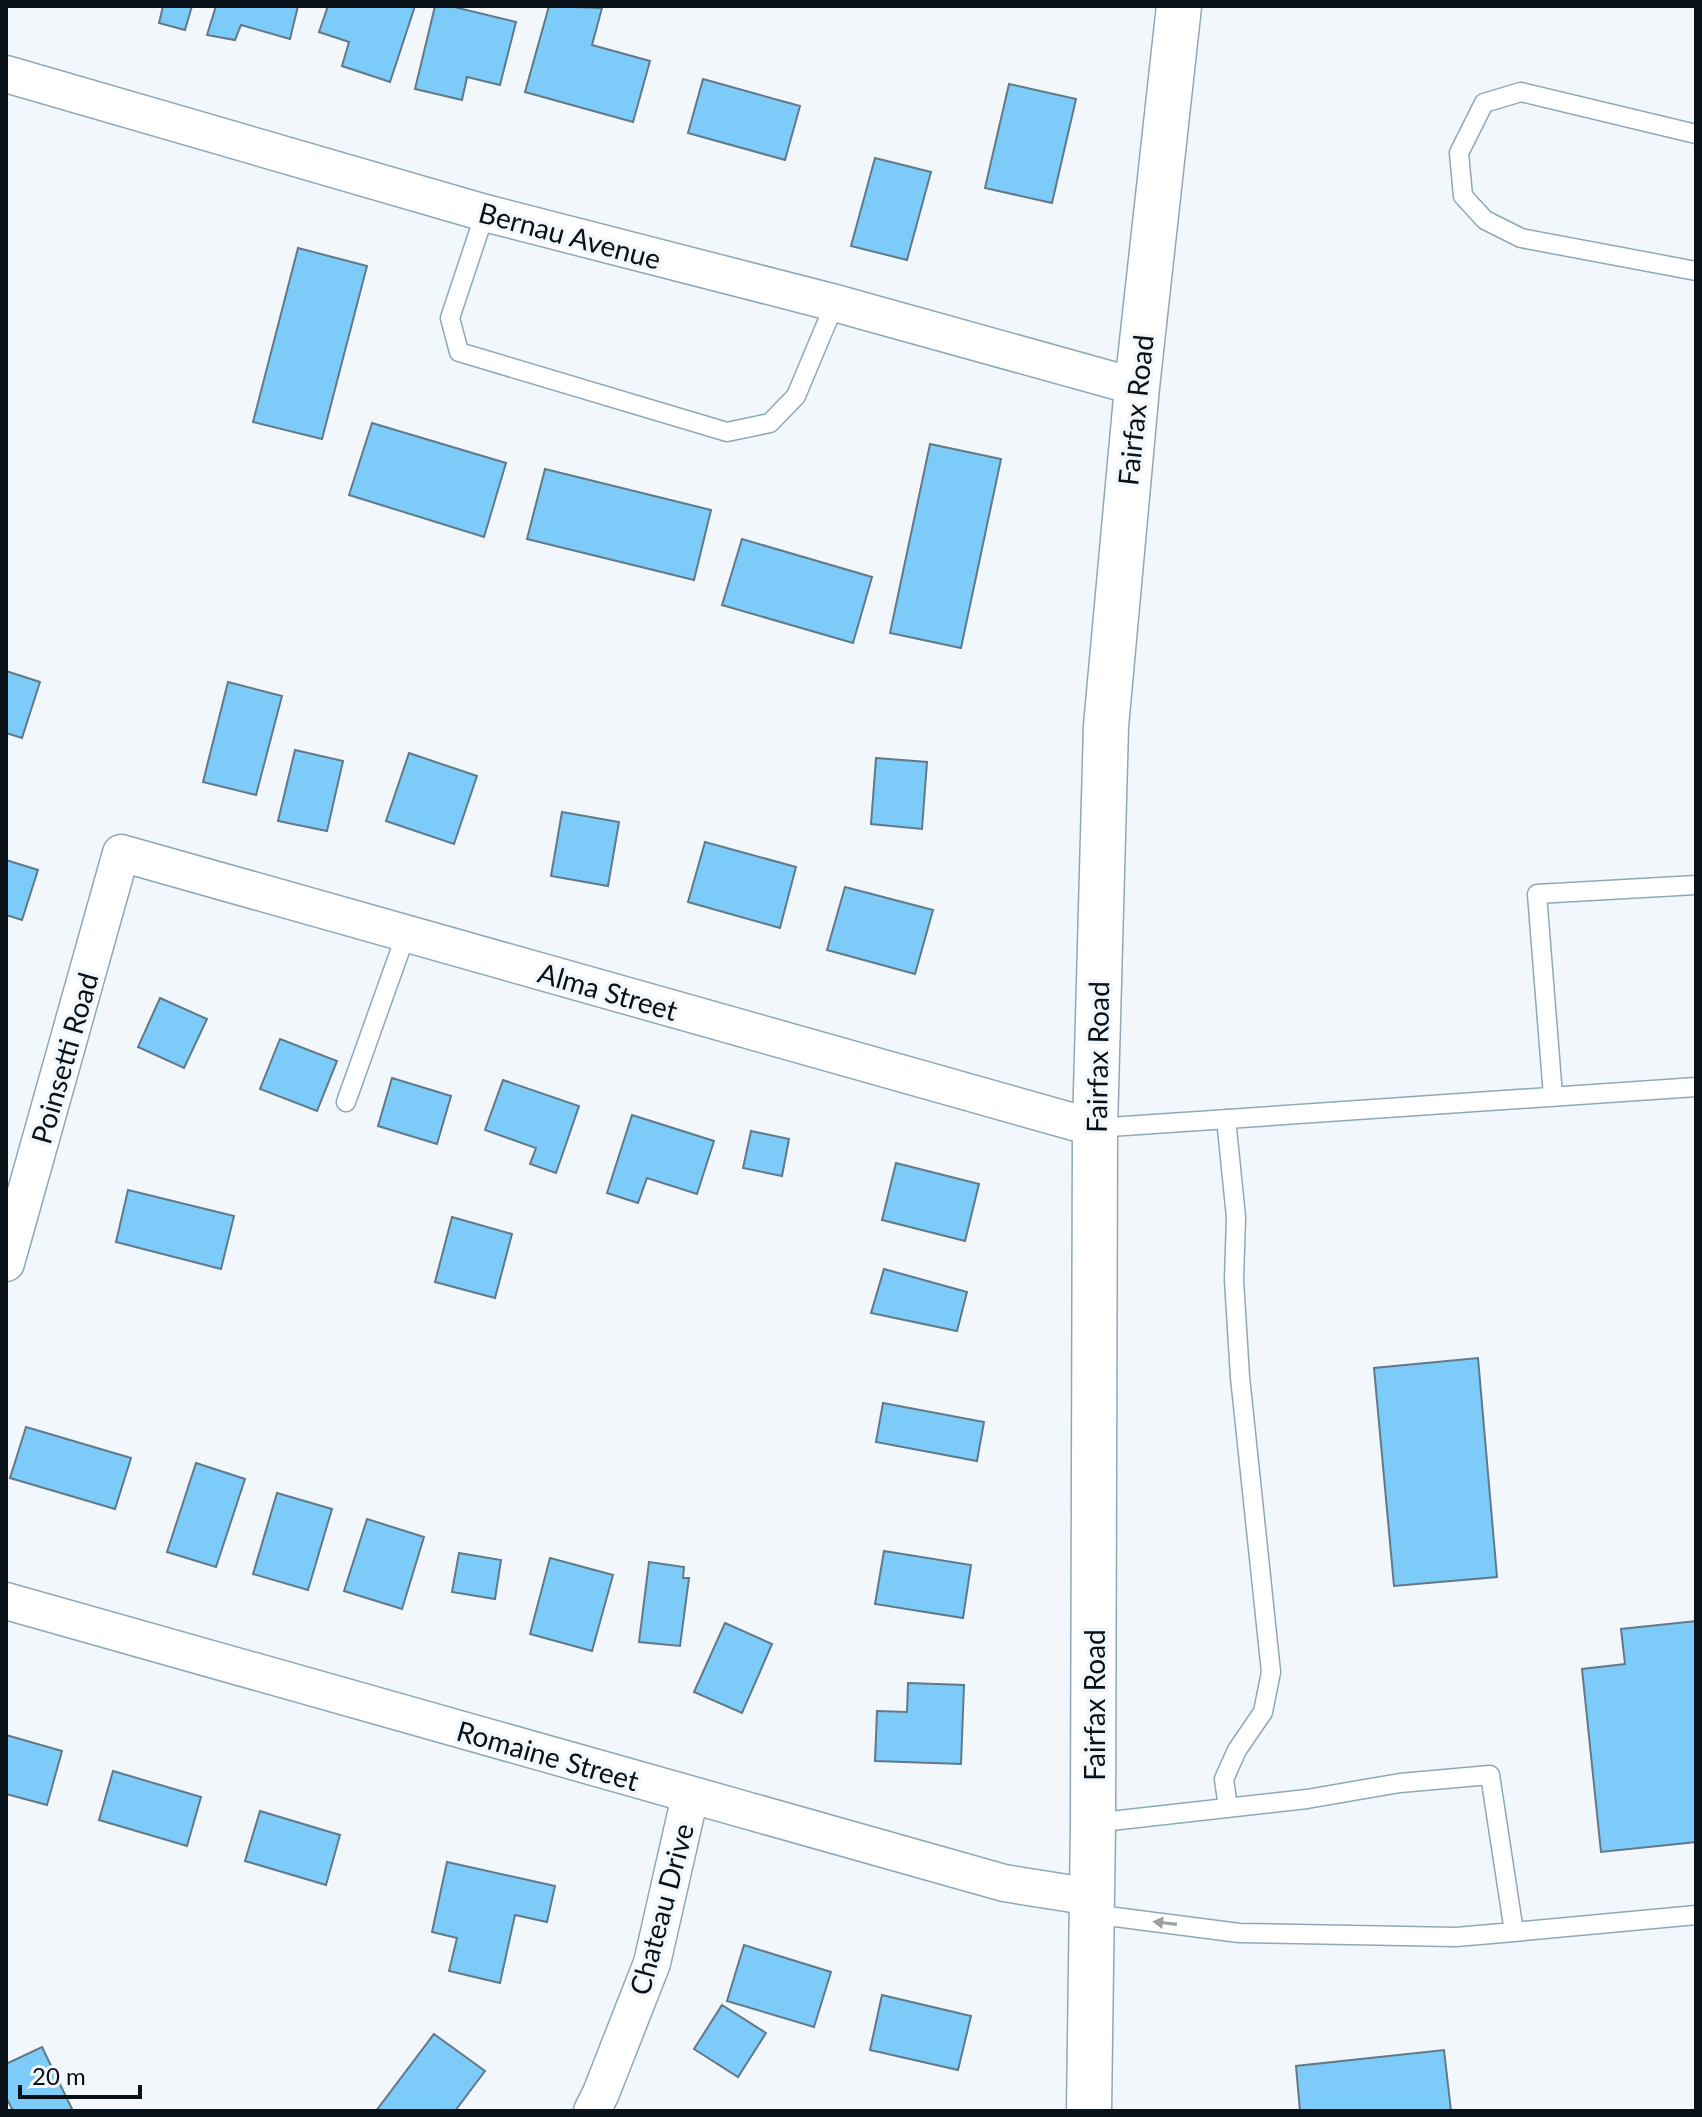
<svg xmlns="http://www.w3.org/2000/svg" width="1702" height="2117" viewBox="0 0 1702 2117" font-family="Lato,sans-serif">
<rect width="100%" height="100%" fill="#f2f7fb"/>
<path fill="#7ccbf9" stroke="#617988" stroke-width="2" d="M163 6H192L185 30 159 23Z
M216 6H298L290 39 241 25 235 40 207 35Z
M328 6H415L390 82 342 66 349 42 319 32Z
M435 6H450L516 22 500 85 467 77 462 100 415 89Z
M549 6 602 8 592 45 650 61 633 122 525 92Z
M703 79 800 106 785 160 688 133Z
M1009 84 1076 99 1052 203 985 188Z
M875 158 931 172 907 260 851 246Z
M298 248 367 266 322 439 253 422Z
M372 423 506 463 484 537 349 495Z
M930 444 1001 459 961 648 890 633Z
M545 469 711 510 694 580 527 539Z
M742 539 872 577 853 643 722 605Z
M6 671 40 682 22 738 6 733Z
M228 682 282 696 256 795 203 782Z
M295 750 343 761 327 831 278 821Z
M409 753 477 776 454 844 386 821Z
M876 758 927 762 922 829 871 824Z
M562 812 619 822 608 886 551 876Z
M705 842 796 867 780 928 688 902Z
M6 860 38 870 22 920 6 915Z
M845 887 933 910 915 974 827 950Z
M160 998 207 1019 184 1068 138 1047Z
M280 1039 337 1061 317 1111 260 1089Z
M392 1078 451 1096 437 1144 378 1126Z
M503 1080 579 1106 556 1173 530 1164 536 1148 485 1130Z
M632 1115 714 1141 697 1194 647 1178 638 1203 607 1193Z
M751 1131 789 1139 782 1176 743 1168Z
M896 1163 979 1184 965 1241 882 1220Z
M128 1190 234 1216 221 1269 116 1242Z
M452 1217 512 1234 495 1298 435 1282Z
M884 1269 967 1292 957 1331 871 1313Z
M1478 1358 1497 1577 1394 1586 1374 1368Z
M883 1403 984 1422 977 1461 876 1442Z
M26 1427 131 1458 115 1509 10 1478Z
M196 1463 245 1479 216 1567 167 1552Z
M277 1493 332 1509 308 1590 253 1574Z
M367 1519 424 1537 402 1609 344 1591Z
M884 1551 971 1565 963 1618 875 1604Z
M459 1553 501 1560 495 1599 452 1592Z
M550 1558 613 1575 592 1651 530 1634Z
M649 1562 684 1567 683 1578H689L680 1646 639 1642Z
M1696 1621V1842L1601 1852 1582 1669 1625 1664 1621 1629Z
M725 1623 772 1644 742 1713 694 1692Z
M908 1683 964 1685 961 1764 875 1761 877 1711 907 1712Z
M6 1735 62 1751 47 1805 6 1794Z
M113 1771 201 1797 187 1846 99 1820Z
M260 1811 340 1835 326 1885 245 1861Z
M447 1862 555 1886 547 1922 515 1915 500 1983 449 1971 457 1938 432 1932Z
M744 1945 831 1972 814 2027 727 2001Z
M882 1995 971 2016 958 2070 870 2050Z
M722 2005 766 2033 738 2077 694 2049Z
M434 2034 485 2071 455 2111H376Z
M42 2047 73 2111H13L6 2097V2064Z
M1444 2050 1451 2111H1300L1296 2066Z"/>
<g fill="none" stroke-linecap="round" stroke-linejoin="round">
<defs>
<path id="service" d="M1696 134 1521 92 1484 103 1459 153 1463 196 1485 220 1521 238 1696 271
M485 213 450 318 459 352 727 432 770 423 796 396 835 303
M1553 1096 1537 894 1696 885
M346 1102 406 934
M1226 1119 1236 1217 1234 1280 1240 1377 1271 1672 1263 1712 1237 1750 1224 1779 1228 1808
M1095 1128 1696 1087
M1092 1914 1239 1933 1456 1937 1514 1932 1490 1775 1400 1783 1307 1799 1093 1823
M1514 1932 1696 1915"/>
<path id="minor" d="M6 74 485 213 835 303 1137 387
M6 1263 121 853 1095 1128
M6 1601 1004 1883 1092 1897
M592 2111 601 2093 652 1963 690 1796"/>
<path id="tertiary" d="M1089 2111 1093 1823 1095 1128 1106 726 1137 387 1179 6"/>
</defs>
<use href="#service" stroke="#8fa8b8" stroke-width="21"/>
<use href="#minor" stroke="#8fa8b8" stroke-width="39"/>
<use href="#tertiary" stroke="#8fa8b8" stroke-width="47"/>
<use href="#service" stroke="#fff" stroke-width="18"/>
<use href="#minor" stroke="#fff" stroke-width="36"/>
<use href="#tertiary" stroke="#fff" stroke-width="44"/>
</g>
<defs><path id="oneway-solid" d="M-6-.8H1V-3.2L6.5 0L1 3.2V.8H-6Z" transform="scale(2)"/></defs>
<use fill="#9ca0a2" href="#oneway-solid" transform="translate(1165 1923) rotate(-173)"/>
<g text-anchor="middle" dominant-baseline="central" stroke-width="7" stroke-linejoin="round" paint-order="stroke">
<g font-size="28" fill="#081117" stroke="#f2f7fb">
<text transform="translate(570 235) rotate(15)">Bernau Avenue</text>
<text transform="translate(1135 410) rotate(-84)">Fairfax Road</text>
<text transform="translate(608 991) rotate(16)">Alma Street</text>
<text transform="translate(1097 1057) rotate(-89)">Fairfax Road</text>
<text transform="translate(64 1058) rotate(-74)">Poinsetti Road</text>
<text transform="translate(1094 1705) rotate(-90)">Fairfax Road</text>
<text transform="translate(548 1755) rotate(16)">Romaine Street</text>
<text transform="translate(661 1909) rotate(-75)">Chateau Drive</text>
</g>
</g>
<rect width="1702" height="2117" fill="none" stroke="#081117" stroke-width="16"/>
<path d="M20 2085v12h120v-12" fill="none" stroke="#081117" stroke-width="4"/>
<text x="32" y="2085" font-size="24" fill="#081117" stroke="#f2f7fb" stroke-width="6" paint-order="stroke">20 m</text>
</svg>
